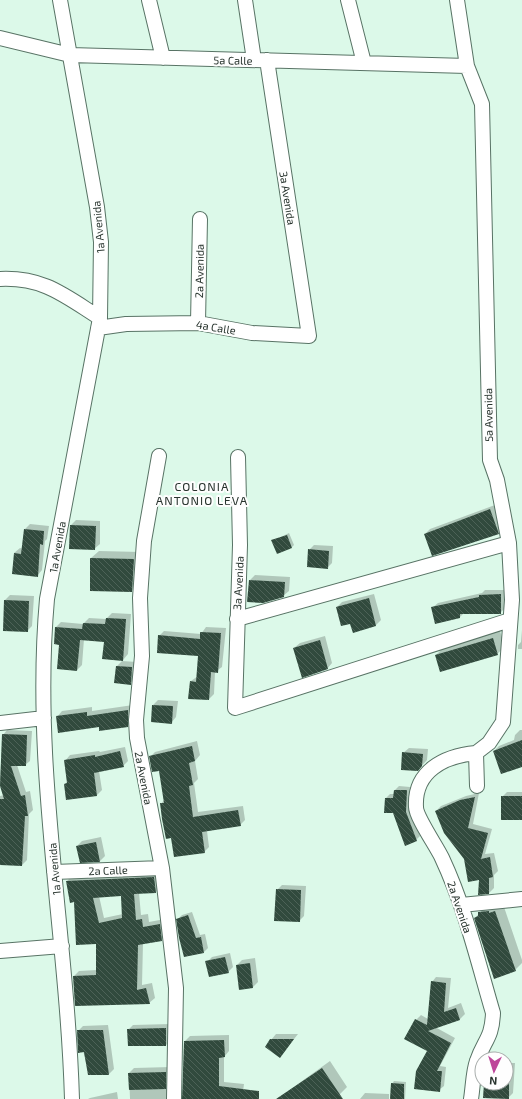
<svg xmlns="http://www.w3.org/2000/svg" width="522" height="1099" viewBox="0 0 522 1099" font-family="'Exo 2',sans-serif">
<defs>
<pattern id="building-back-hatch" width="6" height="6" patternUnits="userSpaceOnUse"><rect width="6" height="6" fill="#314a3d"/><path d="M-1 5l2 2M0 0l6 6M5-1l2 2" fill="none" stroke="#4d6257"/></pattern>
</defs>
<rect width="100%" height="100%" fill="#dcf9e9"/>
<path fill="#0003" fill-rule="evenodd" d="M495 505 503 528 498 533 425 534 430 529Z
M76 520 100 521V544L94 549 71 525Z
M30 524 49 526 47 539 45 541 42 570 37 576 14 553 20 548 23 549 25 529Z
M289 533 294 545 292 547 273 541Z
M314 545 333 546 332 563 327 568 309 550Z
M99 551 141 552 139 584 131 591 91 558Z
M255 575 290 577 289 591 283 596 248 601 250 580Z
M485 590H505V608L500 613H464L460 617 432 608 438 603 482 593Z
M374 594 381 620 376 625 353 632 351 622 337 607 342 602Z
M10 595 34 596 32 626 27 631 5 600Z
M112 613 131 614 128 654 123 660 105 641 84 639 82 665 77 670 58 669 60 644 56 627 61 622 83 624 89 618 106 619Z
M206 627 226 628 222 667 215 672 214 694 209 699 191 681 198 676 199 655 159 636 164 631 201 634Z
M522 630V649H518V645L521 642Z
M500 631 505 647 497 654 436 655 444 647Z
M325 636 332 663 327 669 294 648 300 643Z
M122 661 137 662 136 678 130 683 117 666Z
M158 700 178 701 176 717 171 723 152 721 153 705Z
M133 705V720L127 726 100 725 57 717 62 711 92 707V711Z
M7 730 32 731 30 761 25 765H17L26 792 30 791 33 810 29 814 27 860 22 865 0 864V796L4 795 0 780 3 735Z
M520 730H522V766L494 751 499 746 514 740 515 735Z
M197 741 200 755 195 761 198 779 194 783 198 812 243 806 245 820 240 825 207 831 209 847 204 852 171 837 161 804 164 800 160 770 150 757 155 752Z
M125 747 128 761 123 766 99 771 102 790 97 795 65 784 68 781 65 761 70 755 99 751 100 752Z
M409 748 428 749 427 760 418 770 403 753Z
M399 786 410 787 409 808 420 836 416 840 386 798 390 794H395V790Z
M507 792H522V819L502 797Z
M479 793 473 824 492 829 485 854 494 853 498 871 494 875V888L489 893 465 859 436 811 441 806 466 796Z
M101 837 105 856 100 861 80 862 77 846 82 841Z
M160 872 161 887 156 892 139 893 141 915 148 914 149 922 165 919 167 935 161 940 143 943 142 985 152 983 155 998 149 1003 74 976 79 971 97 970V943L75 901H71L67 881 72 876ZM121 895 123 914 104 918 99 896Z
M282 885 306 886 304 916 299 921 277 890Z
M503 904 522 960V963L515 970 475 918 487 905Z
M192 912 200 935 205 934 208 948 204 952 178 919 182 915Z
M230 953 233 967 228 972 207 962 212 957Z
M255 958 258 982 253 987 240 989 237 965 242 960Z
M436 977 451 978 448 1008 461 1003 465 1014 460 1019 435 1027 455 1038 440 1066 446 1067 444 1086 439 1090 428 1051 416 1020 421 1015 428 1019 432 982Z
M171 1024V1040L166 1045H129L128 1030 133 1025Z
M108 1025 114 1069 109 1074H89L78 1031 83 1026Z
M276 1034H298L280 1057 271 1040Z
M229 1035V1051L224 1057V1082L244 1084 242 1099H183L185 1041 190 1036Z
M330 1061 347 1087 340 1094 333 1099H277Z
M506 1063H515L513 1093 508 1098 485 1083H506Z
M171 1067 173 1099H130L129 1073 134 1068Z
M394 1081 406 1082 405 1099H391L392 1084Z
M117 1092 118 1099H88L90 1098Z
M365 1093 389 1094V1099H360Z"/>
<path fill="url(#building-back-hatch)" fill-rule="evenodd" d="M490 509 499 534 432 556 424 534Z
M70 525 96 526 95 550 69 549Z
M24 529 44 531 43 545 40 544 38 577 12 574 14 553 21 554Z
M287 535 292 548 277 554 271 540Z
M308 549 329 551 328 569 307 567Z
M90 558 134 559 132 592 90 591Z
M249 580 285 582 284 597 263 603 247 602Z
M501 594V614H460V618L435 624 431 607 479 597V595Z
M369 598 376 626 353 633 350 624 341 626 336 607Z
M4 600 29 601 28 632 3 631Z
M106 618 126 619 123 661 102 659 104 642 80 640 77 671 57 669 59 645 54 644 55 627 82 629 83 623 105 624Z
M200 632 221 633 218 673 211 672 209 700 188 699 190 681 196 682 198 656 157 653 158 635 200 639Z
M493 638 498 655 440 672 435 655Z
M320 640 328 669 302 678 293 648Z
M116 666 132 667 131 685 114 683Z
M152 705 173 706 172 724 151 722Z
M128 710V727L99 731V727L58 733 56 716 87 712V716Z
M2 734 27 735 26 766H11L21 796 25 795 28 816H25L22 866 0 865V799H4L0 786Z
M522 740V767L501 774 493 751Z
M192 746 195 761 189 763 193 785 189 786 193 817 238 810 241 826 202 832 205 853 174 857 171 838 166 839 162 819 160 803H164L159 771 152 772 149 756Z
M120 751 124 767 94 773 97 796 66 800 64 784 67 783 64 760 95 755V757Z
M402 752 423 754 422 766 418 771 401 770Z
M394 790H407L406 812 417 841 405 846 393 813H384L385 798H393Z
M501 796H522V820H501Z
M475 797 468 828 488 833 481 859 490 857 493 877 489 878V894L478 895 479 880 468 882 464 859 444 833 435 811 460 800Z
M96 842 100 862 80 863 76 846Z
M154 877 156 893 134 894 136 920 142 919 143 927 160 924 162 941 138 945 137 990 146 988 150 1004 75 1006 73 976 96 975V944L76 945 74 902 70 903 66 881ZM121 896 122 918 99 923 93 898Z
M276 889 301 890 300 922 274 921Z
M489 911V913L495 911 516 971 494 979 474 918 478 916V912Z
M188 915 196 938 201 937 204 953 184 957 179 938 176 919Z
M225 957 229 973 209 977 205 961Z
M250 963 253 988 239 990 236 965Z
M431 981 446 983 444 1012 456 1008 460 1020 428 1031 451 1043 437 1071H442L440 1092 414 1089 416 1071 427 1051 404 1039 415 1019 427 1025Z
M166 1028V1046H128L127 1029Z
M77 1030H103L109 1075H88L84 1052 78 1053Z
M270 1039H294L280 1058 265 1047Z
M224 1040 225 1057 219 1058V1086L259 1091V1099H182L184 1041Z
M322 1068 343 1099H276Z
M166 1072V1089L129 1090 128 1073Z
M391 1083 404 1084V1099H390Z
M484 1083H509V1099L483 1098Z"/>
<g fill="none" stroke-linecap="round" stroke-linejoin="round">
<defs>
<path id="minor" d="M60 0 97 207 101 242 100 318 47 599C32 766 67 932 72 1099
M149 0 163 58
M245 0 254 60
M348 0 364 63
M457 0 467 66 482 104 490 460 497 480 509 543 512 600 503 722 489 743 476 753
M0 38 70 55 467 66
M0 279C44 277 65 296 100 318
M198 323 200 219
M98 328 126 324 198 323 252 333 309 336 267 60
M159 456 144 541 140 598 142 656 136 720 137 738 162 868 176 988 174 1099
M238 457 240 545 235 708 510 620
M237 619 509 543
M0 723 44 718
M476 753 477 786
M54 872 162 868
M461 905 522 899
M0 951 62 946
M471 1099C473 1087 473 1072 477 1061 484 1040 492 1039 493 1013 478 962 465 907 442 858 437 847 416 817 416 807 414 771 444 756 476 753"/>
</defs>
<use href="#minor" stroke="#587365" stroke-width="16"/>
<use href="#minor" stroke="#fff" stroke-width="14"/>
</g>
<g text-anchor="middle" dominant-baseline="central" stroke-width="4" stroke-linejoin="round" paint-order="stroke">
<g font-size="11" fill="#28342e" stroke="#fefefe">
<text transform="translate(233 60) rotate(1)">5a Calle</text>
<text transform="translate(288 198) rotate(81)">3a Avenida</text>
<text transform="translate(98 227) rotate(-95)">1a Avenida</text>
<text transform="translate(199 271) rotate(-89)">2a Avenida</text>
<text transform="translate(216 327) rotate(9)">4a Calle</text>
<text transform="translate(488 415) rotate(-91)">5a Avenida</text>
<text transform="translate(57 547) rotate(-80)">1a Avenida</text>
<text transform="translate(238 583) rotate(-87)">3a Avenida</text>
<text transform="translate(144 778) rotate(79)">2a Avenida</text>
<text transform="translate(54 869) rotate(-95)">1a Avenida</text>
<text transform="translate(108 870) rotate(-2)">2a Calle</text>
<text transform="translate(460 907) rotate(71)">2a Avenida</text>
</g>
<g font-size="12" letter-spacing="1" fill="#28342e" stroke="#fefefe">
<text x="202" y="486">COLONIA<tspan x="202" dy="14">ANTONIO LEVA</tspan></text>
</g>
</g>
<g transform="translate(494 1071) rotate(184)"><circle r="19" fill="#fefefe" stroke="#a8adab"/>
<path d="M0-3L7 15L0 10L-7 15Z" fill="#be469a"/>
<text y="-6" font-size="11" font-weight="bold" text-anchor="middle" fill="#28342e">N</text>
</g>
</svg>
